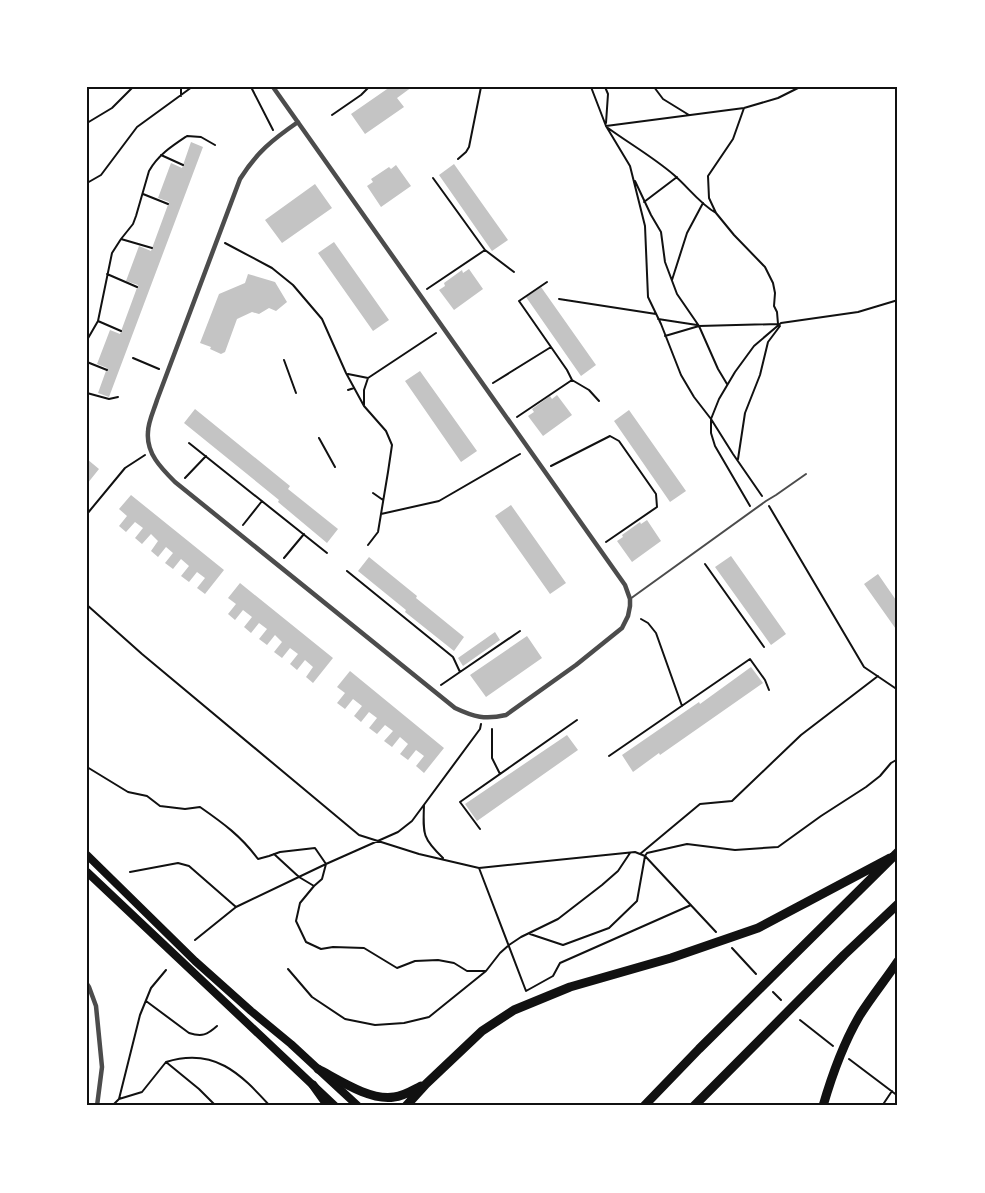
<svg xmlns="http://www.w3.org/2000/svg" width="985" height="1193" viewBox="0 0 985 1193" font-family="Literata,serif">
<rect width="100%" height="100%" fill="#fff"/>
<path fill="#c4c4c4" d="M390 87H412L397 98 404 107 365 134 351 114Z
M191 142 203 147 109 397 98 393 107 368 97 364 110 330 120 334 138 285 126 281 139 246 151 251 169 202 158 198 171 163 182 168Z
M454 164 508 240 492 251 439 175Z
M396 165 411 186 381 207 367 186 373 182 371 179 389 167 391 169Z
M315 184 332 208 282 243 265 220Z
M334 242 389 320 373 331 318 253Z
M469 269 483 289 454 310 439 290 445 286 444 283 462 270 463 273Z
M248 274 275 282 287 302 276 311 269 308 259 314 252 312 237 319 225 352 221 354 210 349 211 347 200 343 219 294 245 283Z
M541 287 596 365 581 376 526 297Z
M420 371 477 451 461 462 405 381Z
M557 395 572 415 543 436 528 416 534 412 532 409 550 396 552 399Z
M195 409 290 486 288 489 338 529 327 543 278 502 279 500 184 423Z
M629 410 686 491 670 502 614 421Z
M87 459 99 469 87 484Z
M131 495 224 570 205 594 197 588 205 578 197 572 189 582 181 576 189 566 181 559 173 569 165 563 173 553 166 547 158 557 151 551 158 541 151 534 142 544 135 538 143 528 135 522 126 532 119 526 127 516 119 509Z
M511 505 566 583 550 594 495 516Z
M647 520 661 541 632 562 617 541 623 537 622 535 640 522 641 524Z
M731 556 786 634 771 645 715 567Z
M369 557 417 596 416 598 464 637 454 651 405 612 406 610 358 571Z
M878 574 898 603V632L864 584Z
M240 583 333 658 313 683 306 677 313 667 305 660 297 670 290 664 298 654 290 648 282 658 274 652 282 642 275 635 267 645 259 639 267 629 259 623 251 633 244 627 252 617 243 610 235 620 228 614 236 604 228 598Z
M495 632 500 640 463 666 458 658Z
M527 636 542 658 486 697 470 675Z
M751 667 763 683 660 755 659 753 633 772 622 755 699 702 700 704Z
M350 671 444 748 424 773 416 766 424 756 416 750 408 760 400 754 408 744 400 737 392 747 384 741 393 731 385 725 377 734 369 728 377 718 369 712 361 722 354 716 362 706 353 699 345 709 337 703 345 693 337 687Z
M567 735 578 750 477 821 465 804Z"/>
<g fill="none" stroke-linecap="round" stroke-linejoin="round">
<path stroke="#111" stroke-width="2" d="M181 87V96
M251 87 273 130
M591 87 606 126 630 166 645 226 648 297 661 324 681 375 694 397 711 419V433L715 446 750 506
M605 87 608 94 606 123
M654 87 663 99 689 115
M744 108 733 139 708 176 709 198 716 213 734 235 765 267 773 283 775 293 774 306 777 312 778 324
M332 115 361 95 369 87
M87 123 112 108 133 87
M606 126 744 108 778 98 800 87
M608 128C630 144 653 157 674 175 688 187 700 204 716 213
M161 155 183 165
M458 159 466 152 469 147 481 87
M635 181 651 215 661 232 665 262 677 294 699 326 718 369 727 384
M87 183 101 175 137 127 192 87
M143 194 168 204
M644 202 677 177
M121 239 152 248
M225 243 272 268 293 285 322 319 346 373 364 406 386 431 392 445 388 472 378 532 368 545
M485 250 514 272
M107 274 137 287
M672 280 687 233 703 203
M547 282 519 301 567 370 572 380
M427 289 485 250 433 178
M559 299 656 314
M658 319 697 325
M98 321 121 331
M665 336 699 326 778 324
M87 340 98 321 112 253 121 239 133 224 136 216 149 171C158 155 172 146 187 136L201 137 215 145
M133 358 159 369
M284 360 296 393
M87 362 107 370
M348 374 368 378 436 333
M493 383 551 347
M348 390 354 388
M87 393 109 399 118 397
M364 405V390L368 378
M517 417 572 380 589 390 599 401
M319 438 335 467
M189 443 327 553
M738 459 745 413 760 375 768 342 780 326
M551 466 610 436 619 441 656 494 657 507 606 542
M185 478 206 456
M373 493 383 500
M762 496 733 454 711 419 719 399 735 372 754 346 781 323 858 312 898 300
M769 506 864 667 898 690
M87 514 125 468 145 455
M381 514 439 501 520 454
M243 525 262 501
M284 558 304 534
M705 564 764 647
M347 571 453 657 460 672 441 685
M87 605 142 654 359 835 419 854 479 868 635 852 645 856 716 932
M641 619 648 623 656 633 682 706
M460 672 520 631
M492 729V758L500 774
M609 756 750 659 765 680 769 690
M87 767 128 792 147 796 160 806 185 809 200 807C223 823 241 836 258 859L269 856 280 852 315 848 326 864 322 879 314 886 300 903 296 921 306 942 321 949 333 947 364 948 397 968 415 961 438 960 454 963 467 971H486
M424 805C423 834 422 838 443 858
M480 829 460 802 577 720
M274 854 299 877 314 886
M640 854 700 804 732 801 801 735 878 676
M479 868 526 991 553 976 560 963 691 905
M130 872 178 863 189 866 236 907
M530 934 563 945 609 928 637 901 645 856 647 853 687 844 735 850 778 847 821 816 866 787 880 776 891 763 898 759
M195 940 236 907 326 864 398 832 412 821 480 729 481 724
M732 948 756 974
M288 969 312 997 345 1019 375 1025 404 1023 429 1017 486 971 500 953 509 945 521 937 558 919 602 885 618 871 630 853
M773 992 781 1000
M146 1001 189 1033C202 1037 207 1035 217 1026
M800 1020 833 1046
M849 1059 898 1096
M166 1062C214 1047 240 1073 270 1106
M119 1099 142 1092 166 1062 199 1089 216 1106
M112 1106 119 1099 140 1015 151 988 166 970
M882 1106 892 1091"/>
<path stroke="#4c4c4c" stroke-width="2" d="M630 599 766 501 776 495 806 474"/>
<path stroke="#4c4c4c" stroke-width="4.5" d="M273 87C390 253 507 419 625 585L630 599V606L628 616 622 628 576 665 506 715C485 720 474 717 455 708L175 482C161 468 146 453 148 432 148 422 154 410 157 400L240 179C257 152 272 140 298 122
M87 984 89 987 96 1006 102 1067 97 1106"/>
<path stroke="#111" stroke-width="8" d="M87 855 195 961 251 1011 291 1044 358 1106
M87 872 335 1106"/>
<path stroke="#111" stroke-width="9" d="M318 1069C339 1080 370 1101 394 1097 404 1096 413 1090 421 1086
M313 1085 328 1106
M406 1106 426 1084 482 1031 514 1010 570 987 671 958 758 928 890 858
M644 1106 699 1049 898 852
M694 1106 844 955 898 904
M823 1106C832 1075 844 1042 860 1015 872 996 886 979 898 961"/>
</g>
<rect width="985" height="1193" fill="none" stroke="#ffffff" stroke-width="177"/>
<rect x="88" y="88" width="808" height="1016" fill="none" stroke="#111" stroke-width="2"/>
</svg>
